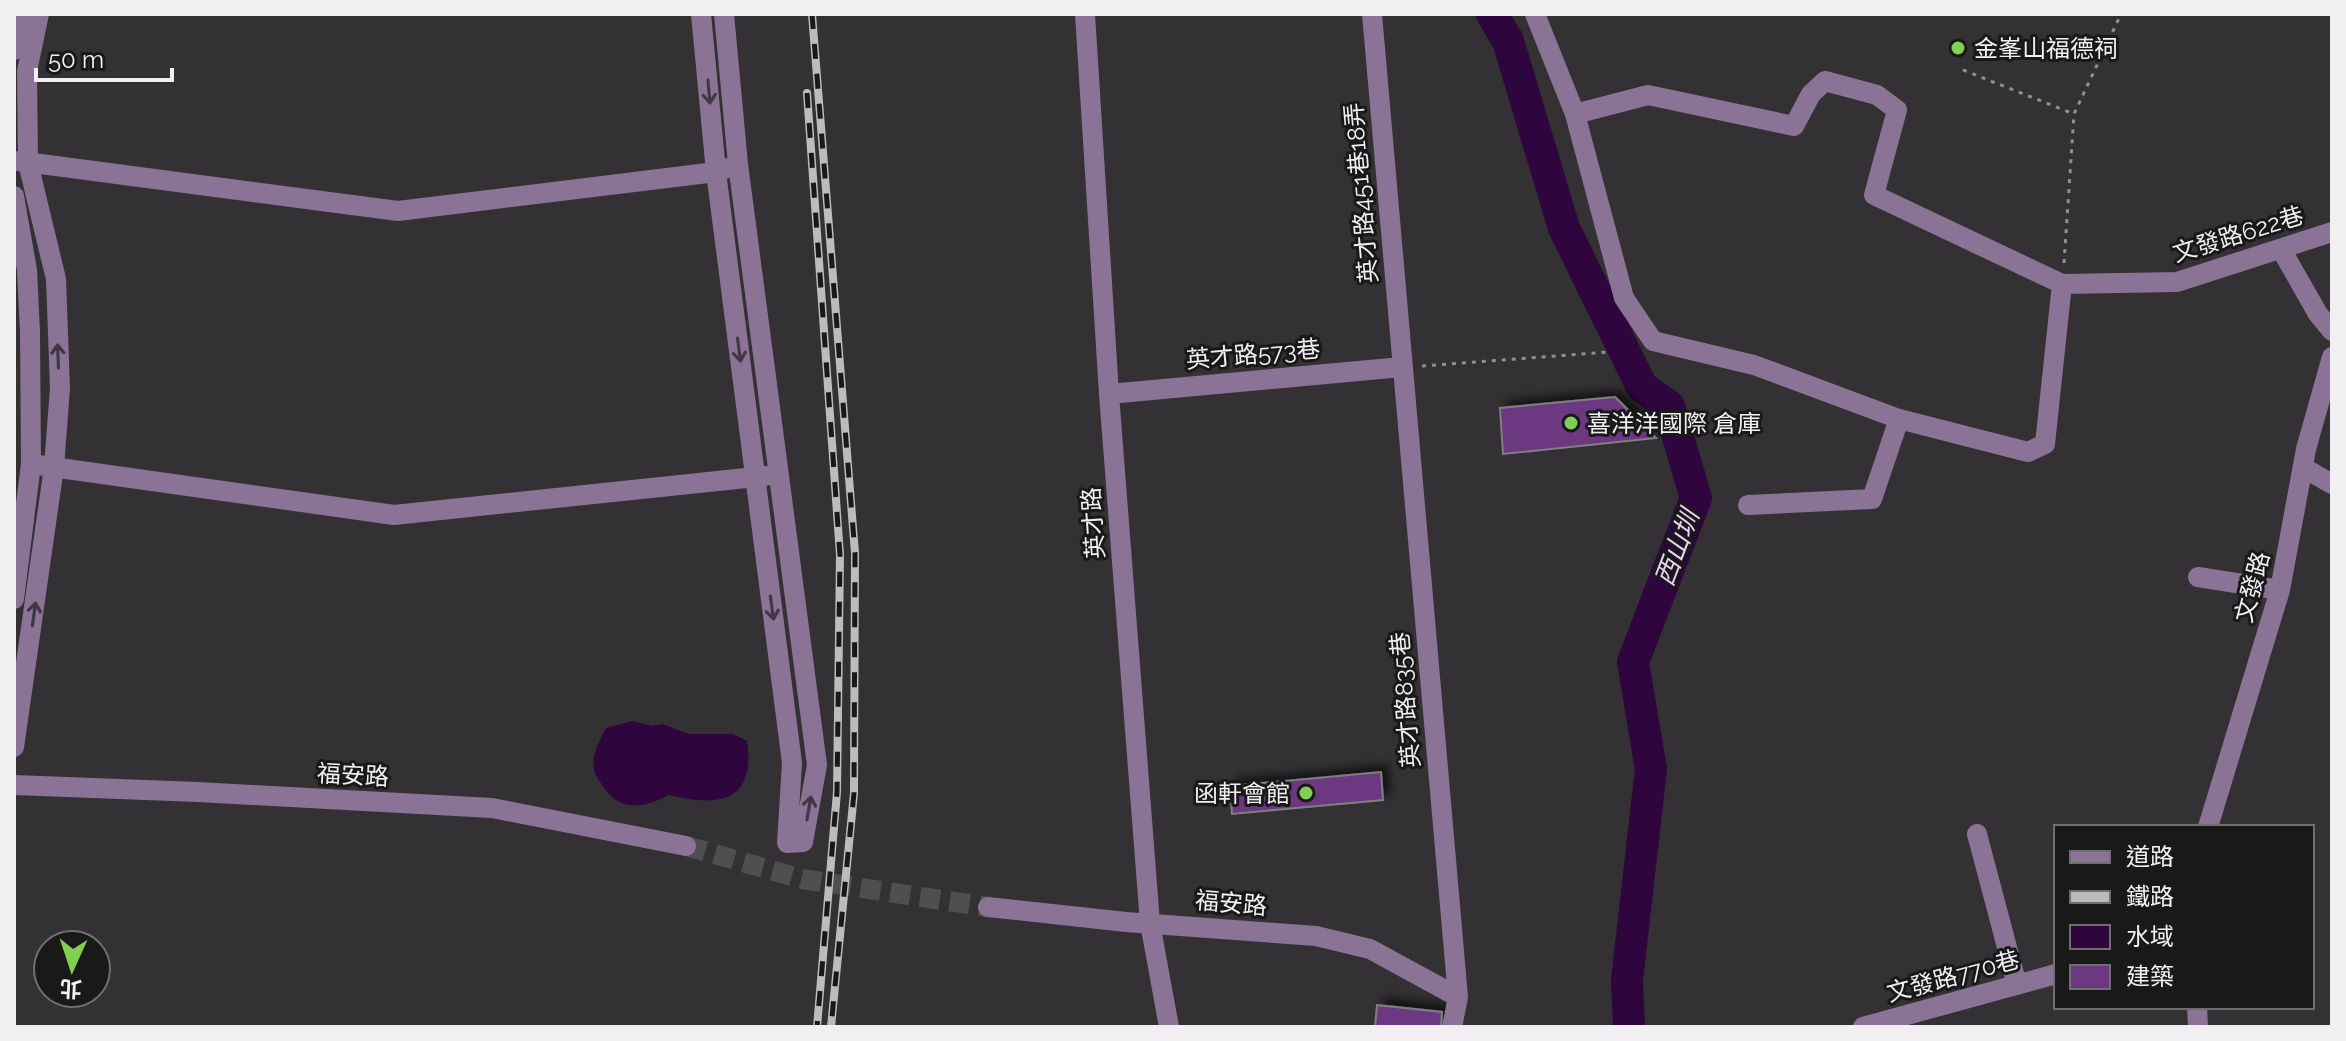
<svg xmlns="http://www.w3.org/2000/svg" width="2346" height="1041" viewBox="0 0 2346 1041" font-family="Raleway,'Noto Sans TC',sans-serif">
<defs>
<filter id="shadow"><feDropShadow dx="7" dy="-7" stdDeviation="4" flood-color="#0009"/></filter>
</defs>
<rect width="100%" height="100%" fill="#333134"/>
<path fill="#2f053d" d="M633 721 652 726 662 724 689 734H733L747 741C756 803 718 807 669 795 644 808 620 813 603 786 600 782 595 775 594 770 591 755 600 740 606 728Z"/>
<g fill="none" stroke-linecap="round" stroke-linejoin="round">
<path stroke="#2f053d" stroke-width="32" d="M1492 14 1508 41 1564 228 1642 387 1669 406 1696 498 1633 662 1651 769 1627 980 1629 1027"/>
</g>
<path fill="#6d3882" stroke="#807e81" stroke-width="2" filter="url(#shadow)" d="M1615 397 1656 438 1503 454 1500 408Z
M1381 772 1383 800 1232 814 1230 786Z
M1377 1005 1442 1012 1441 1027H1375Z"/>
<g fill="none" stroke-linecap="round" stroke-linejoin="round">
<path stroke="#504e50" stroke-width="20" stroke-dasharray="20 10" stroke-linecap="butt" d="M686 846 802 879 988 907"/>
<path stroke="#918f92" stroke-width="3" stroke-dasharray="4 6" stroke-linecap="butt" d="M1963 70 2074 114
M2064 263 2074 114 2121 14
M1422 366 1608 352"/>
<path stroke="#8b7395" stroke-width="20" d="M701 14 716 172 792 763 787 843 803 842 817 765 738 164 724 14
M1085 14 1109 394 1150 923 1169 1027
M1372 14 1458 997 1452 1027
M1535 14 1575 114 1624 298 1653 341 1754 365 1899 419 2028 452 2045 444 2062 284
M14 50 20 14
M1575 114 1648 95 1794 126 1811 94 1825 81 1877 95 1897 110 1874 195 2062 284 2177 282 2332 232
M18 161 398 211 716 172 728 168
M14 196 27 270 30 332 31 464 14 599
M2281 249 2318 314 2332 331
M1109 394 1402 367
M31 464 394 515 765 476
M2304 468 2332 484
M1748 505 1872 499 1899 419
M2198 577 2280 590
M14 747 54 467 60 388 56 279 28 163 27 71 39 14
M14 785 198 792 492 808 686 846
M2208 827 2280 590 2306 449 2332 357
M1977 834 2017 985
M988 907 1126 922 1316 936 1370 949 1458 997
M2197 1007 2198 1027
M1863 1027 2056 974"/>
<defs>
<path id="rail" d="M812 14 855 553 854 793 831 1027
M807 93 840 555 837 792 817 1027"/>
</defs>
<use href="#rail" stroke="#bdbbbd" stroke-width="8"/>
<use href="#rail" stroke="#1a191a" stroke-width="5" stroke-dasharray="15" stroke-linecap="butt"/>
</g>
<defs><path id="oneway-shaft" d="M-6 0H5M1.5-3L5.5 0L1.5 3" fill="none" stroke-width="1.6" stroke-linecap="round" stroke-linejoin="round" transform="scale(2)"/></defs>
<g stroke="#423845">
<use href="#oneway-shaft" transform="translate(709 92) rotate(85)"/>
<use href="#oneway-shaft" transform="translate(739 350) rotate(83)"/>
<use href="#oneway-shaft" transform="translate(58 356) rotate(-92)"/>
<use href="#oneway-shaft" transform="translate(772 608) rotate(82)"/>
<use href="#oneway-shaft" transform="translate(34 614) rotate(-82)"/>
<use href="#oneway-shaft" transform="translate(809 808) rotate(-80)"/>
</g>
<g fill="#80d051" stroke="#1a191a" stroke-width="3">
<circle cx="1958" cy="48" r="8"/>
<circle cx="1571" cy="423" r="8"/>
<circle cx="1306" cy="793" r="8"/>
</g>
<g text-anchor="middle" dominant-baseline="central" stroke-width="6" stroke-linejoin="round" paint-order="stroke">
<g font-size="24" fill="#f1eff1" stroke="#1a191a" text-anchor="start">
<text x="1974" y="48">金峯山福德祠</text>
<text x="1587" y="423">喜洋洋國際 倉庫</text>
<text x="1290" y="793" text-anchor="end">函軒會館</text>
</g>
<g font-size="24" fill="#f1eff1" stroke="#1a191a">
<text transform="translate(1361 193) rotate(-95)">英才路451巷18弄</text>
<text transform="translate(2238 234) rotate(-17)">文發路622巷</text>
<text transform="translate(1253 354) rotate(-5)">英才路573巷</text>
<text transform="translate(1093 523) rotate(-94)">英才路</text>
<text transform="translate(2252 587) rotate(-75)">文發路</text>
<text transform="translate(1405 700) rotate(-95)">英才路835巷</text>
<text transform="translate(353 775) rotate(3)">福安路</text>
<text transform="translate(1231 903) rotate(5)">福安路</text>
<text transform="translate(1953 976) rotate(-15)">文發路770巷</text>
</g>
<g font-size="26" font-style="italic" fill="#edd0f9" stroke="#1a191a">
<text transform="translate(1677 548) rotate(-69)">西山圳</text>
</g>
</g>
<rect width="2346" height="1041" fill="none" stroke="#f1eff1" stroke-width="32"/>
<rect x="2054" y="825" width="260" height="184" fill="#1a191a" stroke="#706f70" stroke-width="2"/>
<rect x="2070" y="851" width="40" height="12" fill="#8b7395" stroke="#706f70" stroke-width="2"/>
<text x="2126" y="865" font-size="24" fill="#f1eff1">道路</text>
<rect x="2070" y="891" width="40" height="12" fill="#bdbbbd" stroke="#706f70" stroke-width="2"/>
<text x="2126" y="905" font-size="24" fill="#f1eff1">鐵路</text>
<rect x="2070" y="925" width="40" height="24" fill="#2f053d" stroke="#706f70" stroke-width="2"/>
<text x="2126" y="945" font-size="24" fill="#f1eff1">水域</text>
<rect x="2070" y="965" width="40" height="24" fill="#6d3882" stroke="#706f70" stroke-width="2"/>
<text x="2126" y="985" font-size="24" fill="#f1eff1">建築</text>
<g transform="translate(72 969) rotate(183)"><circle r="38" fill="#1a191a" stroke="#706f70" stroke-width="2"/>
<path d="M0-6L14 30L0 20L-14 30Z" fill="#80d051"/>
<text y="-12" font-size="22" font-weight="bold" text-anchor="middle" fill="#f1eff1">北</text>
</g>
<path d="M36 68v12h136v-12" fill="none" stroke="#f1eff1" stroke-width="4"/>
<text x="48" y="68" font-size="24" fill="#f1eff1" stroke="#1a191a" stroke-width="6" paint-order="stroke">50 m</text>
</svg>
